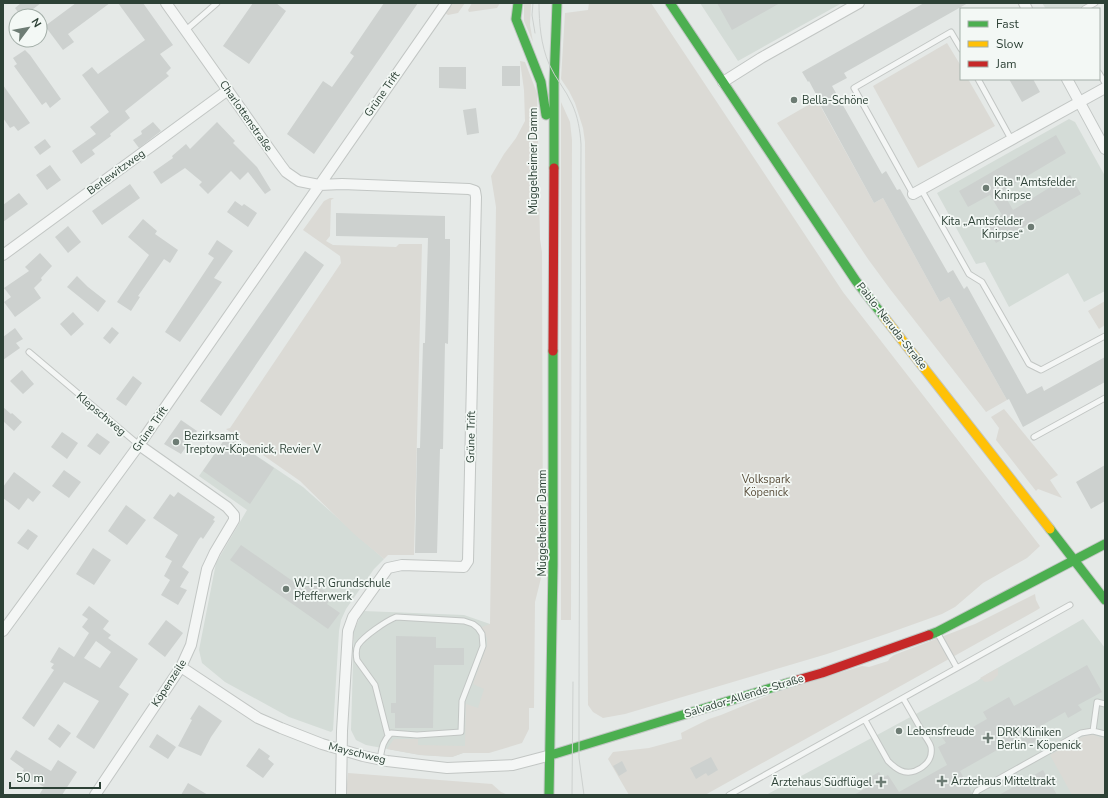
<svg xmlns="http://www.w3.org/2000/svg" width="1108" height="798" viewBox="0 0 1108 798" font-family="'Nunito Sans',sans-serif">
<rect width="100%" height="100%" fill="#e5e9e7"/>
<path fill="#d4dcd7" d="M700 3H842L738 61Z
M1042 3H1088L1077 9H1046Z
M1069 119 1075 122 1105 176V291L1084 302 1068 273 1009 307 985 262 976 264 937 193Z
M227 436 303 487 384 559 374 569 346 609 341 620 339 631 333 730 331 732 289 717 225 682 202 663 199 650 216 563 247 510 199 476Z
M363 611 464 615 490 624 489 753H463L452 757 420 755 366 745 356 740 351 730 354 630Z
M1083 619 1105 648V795H766L977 681 987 674Z"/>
<path fill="#dbdad5" d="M452 3H465L458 13 448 15 445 13Z
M472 3H500L497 8 469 12 468 10Z
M524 3H531L530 25 533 42 524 21Z
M589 3H651L843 292 1040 546 1027 558 983 583 955 607 942 614 889 633 827 654 625 714 603 718 593 712 588 705 585 142 583 128 575 103 569 91 561 79 565 13 588 10Z
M947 43 961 66V79H968L995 126 918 168 873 86Z
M520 61 525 62 537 93 540 239 542 252 543 557V570L535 602 534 708H529V729L522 743 489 753H463L452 757 420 755 387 749 394 739H418V745L465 746 466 704 478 708 484 689 473 684 487 645V638L479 628 490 624 496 207 491 176 504 154 516 138 525 121 524 90Z
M817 100 874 203 883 198 940 302 949 297 1007 400 986 412 890 289 868 259 777 123Z
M561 102 570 122 572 140 571 620H561Z
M330 198H334L331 200 330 236 326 241 333 245 396 247 399 244H422L414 555H388L384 559 354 534 300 481 226 429 230 428 341 263 340 256 303 230 324 201Z
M1105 301V325L1099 329 1088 311Z
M1004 409 1058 475 1050 480 1062 498 1038 489 1036 491 996 440 999 428 991 417Z
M1035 594 1036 600 1040 608 1037 610 705 795H629L608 759 613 752 649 748 682 739 681 733 709 719 721 715 774 693 862 666 869 667 888 661 890 658 894 655 975 624Z
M998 668V675L992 681 985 682 980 678Z
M1087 735H1094L1105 739V795H1072L1050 755 1080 738Z
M348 773 492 784 501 792 508 795H346Z"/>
<path fill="#cdd1cf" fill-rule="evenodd" d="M21 3H41L24 16H21L15 8Z
M76 3H110L68 34 74 42 63 50 45 26Z
M118 3H143L173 45 160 54 171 68 166 73 169 76 125 111 130 118 110 134 111 136 92 150 95 154 81 164 72 151 96 134 90 127 109 112 82 75 92 67 98 74 145 40Z
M253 3H276L286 11 249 64 223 46Z
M384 3H418L314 154 287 134 323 81 332 87 354 56 350 53Z
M717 3H780L732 30Z
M924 3H968L844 73 847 78 832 86 882 174 886 171 897 190 900 189 948 273 953 270 964 289 967 286 1027 394 1042 386 1044 391 1105 357V382L1023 427 1009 399 1007 400 949 297 940 302 883 198 874 203 817 99 818 98 809 81 808 82 802 72Z
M25 50 30 55 61 99 50 108 46 102 42 105 14 66 17 64 13 58Z
M502 66H520V86H502Z
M439 67H466V89L439 88Z
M1009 79H1033L1040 92 1022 102Z
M3 85 30 123 18 131 14 126 10 128 3 118Z
M476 108 479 133 467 135 463 110Z
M153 122 161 131 139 148 133 140 142 134 141 131Z
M217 122 235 141 233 143 257 167 271 190 265 194 248 172 240 180 231 171 208 194 199 185 202 182 185 168 161 184 153 172 173 158 172 156 186 144 190 149Z
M1056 135 1066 153 1002 191 1013 210 1070 175 1081 194 996 243 985 224 1002 215 990 195 968 207 959 191Z
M45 139 51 147 40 155 34 147Z
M50 165 61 180 47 190 36 175Z
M130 184 140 198 102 225 92 211Z
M19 193 28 204 3 222V205Z
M235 201 242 206 244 204 257 213 248 227 227 212Z
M336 213 445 216V239H450V255L448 344 445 343 443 449H440L437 553H415L417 448H420L423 343H425L428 238 336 236Z
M143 219 157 231 155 234 178 250 170 263 164 259 138 296 140 297 131 311 117 302 149 255 128 237Z
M68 226 81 242 68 253 55 237Z
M217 240 233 251 214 278 222 282 180 342 165 332 214 258 208 254Z
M305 251 324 265 221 416 200 401Z
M40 253 52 266 41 278 42 280 34 288 41 298 15 317 4 302 11 297 4 288 29 271 25 267Z
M77 276 88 287 106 301 98 312 67 287Z
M73 312 84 324 71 336 60 324Z
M112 327 119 333 110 344 103 338Z
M15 328 23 339 16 343 20 348 3 360V337Z
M22 370 34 384 23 394 10 381Z
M133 376 142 383 126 406 116 399Z
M3 407 11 414 12 413 22 422 14 431 3 421Z
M181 420 197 431 181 454 164 444Z
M62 432 78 443 67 459 51 447Z
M97 433 110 442 100 455 87 446Z
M227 436 274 468 250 504 203 471Z
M1105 465V501L1091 509 1076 482Z
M64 470 81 482 69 498 52 486Z
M14 472 41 492 33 502 28 498 19 510 3 498V487Z
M178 492 215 517 213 520 215 521 203 539 201 537 199 539 182 567 189 572 180 587 187 590 178 605 161 595 170 580 164 576 172 561 165 557 178 535 153 518 170 494 174 497Z
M126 505 146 520 127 545 108 531Z
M28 529 38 536 28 550 17 543Z
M241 545 304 589 310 581 332 596 327 604 340 613 328 629 230 560Z
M93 548 111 560 94 585 76 574Z
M89 606 109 621 103 629 111 635 108 638 138 659 119 687 129 694 94 749 76 737 99 701 64 682 34 727 22 718 54 670 51 668 54 664 50 662 59 647 74 657 89 633 82 627 88 619 82 615ZM96 641 111 652 100 668 84 658Z
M166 620 183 633 165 657 148 644Z
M396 636 436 637V648H464V665H434L433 728H395V713H391V703H396Z
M1087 665 1102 692 1078 705 1082 710 1068 718 1065 712 1032 731 1037 740 1026 747 1020 737 960 771 972 793 971 795H854L871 785 867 779 879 772 882 778 888 775 899 792 947 765 938 747 946 743 942 737 954 731 957 736 987 719 983 712 1009 697 1014 706Z
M199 705 222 721 211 737 201 756 178 746 192 720 190 719Z
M58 724 71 733 60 748 48 739Z
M157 734 176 747 168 759 149 747Z
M259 748 270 756 268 759 274 764 263 778 246 766Z
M16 750 51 771 58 760 77 772 62 795H39L44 787 21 773 24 769 10 759Z
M711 757 718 770 708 776 706 773 696 779 690 768Z
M622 761 627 771 619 776 613 766Z
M1043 770 1057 795H999Z
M188 783 208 795H181Z"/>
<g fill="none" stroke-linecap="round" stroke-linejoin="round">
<defs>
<path id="lane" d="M1084 9 1095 3
M186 30 217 3
M1099 73 1105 83
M978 79 1011 139
M921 189 969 274 982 282 1029 364 1041 370 1105 336
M913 194 854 88 951 32 961 49
M29 352 139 445
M1034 437 1105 398
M938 634 957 668
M865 720 888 761C896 769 904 775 915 771 925 767 933 759 931 747 930 743 926 738 923 733 917 722 910 710 903 698
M1093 731 1097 702 1105 704
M380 760C382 748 382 742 391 733L417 735 461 732 462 701 483 646 482 634 478 628 473 624 464 621 396 617C386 621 364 636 358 645 356 649 356 655 357 660L375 685 388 736
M729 795 1070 605
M975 795 977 791 1081 733 1093 731 1105 734"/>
<path id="street" d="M166 3 280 164 286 172 299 181 319 185 342 184 469 189 475 191 476 197 468 561 464 567 402 565 388 568 353 617 348 631 342 731 341 795
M1024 3 1027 9
M1067 79 1105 149
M723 82 761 58 859 3
M913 194 1105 88
M3 255 228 90
M3 631 139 445 446 3
M181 667 258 718 281 728 322 744 363 756 387 761 447 768 513 765 551 755
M95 795 181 667 191 645 207 569 215 552 234 520V515L227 507 139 445"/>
<path id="fast" d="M518 3 516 19 541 82 546 115
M670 3 856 281 884 317
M554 168V83L557 3
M1050 529 1105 600
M929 635 937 632 1105 544
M551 755 794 681
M549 795 553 565V351"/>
<path id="slow" d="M884 317 1050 529"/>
<path id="jam" d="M553 351 554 168
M794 681 822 673 929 635"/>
</defs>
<use href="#lane" stroke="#c2c6c4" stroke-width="7"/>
<use href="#street" stroke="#c2c6c4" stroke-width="12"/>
<use href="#fast" stroke="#c2c6c4" stroke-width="11"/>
<use href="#slow" stroke="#c2c6c4" stroke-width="11"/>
<use href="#jam" stroke="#c2c6c4" stroke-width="11"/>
<use href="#lane" stroke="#f4f6f5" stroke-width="5"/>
<use href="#street" stroke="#f4f6f5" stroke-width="10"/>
<use href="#fast" stroke="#4caf50" stroke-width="9"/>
<use href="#slow" stroke="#ffc107" stroke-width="9"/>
<use href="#jam" stroke="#c62828" stroke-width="9"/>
<path stroke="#cdd1cf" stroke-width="1" d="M533 3 532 15 535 33
M539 3C539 24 541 45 549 64 555 78 566 90 572 104 578 117 580 130 581 144L579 690V758L584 795
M572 795 573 682"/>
</g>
<g fill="#6d7c74" stroke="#f3f8f5" stroke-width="1.5">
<circle cx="794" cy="100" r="4"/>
<circle cx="986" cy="188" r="4"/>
<circle cx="1031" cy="227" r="4"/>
<circle cx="176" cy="442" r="4"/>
<circle cx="286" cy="589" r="4"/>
<circle cx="899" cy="731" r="4"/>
<path d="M986 732h4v4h4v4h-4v4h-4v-4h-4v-4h4z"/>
<path d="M940 775h4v4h4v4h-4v4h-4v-4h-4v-4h4z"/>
<path d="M879 776h4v4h4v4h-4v4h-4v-4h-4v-4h4z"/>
</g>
<g text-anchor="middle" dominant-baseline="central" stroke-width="3.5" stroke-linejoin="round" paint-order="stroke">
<g font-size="11" fill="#2d4136" stroke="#f3f8f5">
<text transform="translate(382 94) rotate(-55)">Grüne Trift</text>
<text transform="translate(246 116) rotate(55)">Charlottenstraße</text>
<text transform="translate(533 161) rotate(-90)">Müggelheimer Damm</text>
<text transform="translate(116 172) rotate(-36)">Berlewitzweg</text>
<text transform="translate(892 326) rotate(52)">Pablo-Neruda-Straße</text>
<text transform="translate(101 414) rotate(40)">Klepschweg</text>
<text transform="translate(150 429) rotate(-55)">Grüne Trift</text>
<text transform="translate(471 437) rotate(-89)">Grüne Trift</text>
<text transform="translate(542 523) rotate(-90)">Müggelheimer Damm</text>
<text transform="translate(169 683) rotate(-57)">Köpenzeile</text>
<text transform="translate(744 696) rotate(-17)">Salvador-Allende-Straße</text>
<text transform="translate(357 753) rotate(14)">Mayschweg</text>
</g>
<g font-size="11" fill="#2d4136" stroke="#f3f8f5" text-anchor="start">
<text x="802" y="100">Bella-Schöne</text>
<text x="994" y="182">Kita "Amtsfelder<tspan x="994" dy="13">Knirpse</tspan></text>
<text x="1023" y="221" text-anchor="end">Kita „Amtsfelder<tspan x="1023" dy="13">Knirpse“</tspan></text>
<text x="184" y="436">Bezirksamt<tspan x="184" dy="13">Treptow-Köpenick, Revier V</tspan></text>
<text x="294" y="583">W-I-R Grundschule<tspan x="294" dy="13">Pfefferwerk</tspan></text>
<text x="907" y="731">Lebensfreude</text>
<text x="997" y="732">DRK Kliniken<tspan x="997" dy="13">Berlin - Köpenick</tspan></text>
<text x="951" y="781">Ärztehaus Mitteltrakt</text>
<text x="872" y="782" text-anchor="end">Ärztehaus Südflügel</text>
</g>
<g font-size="11" fill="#5b4f3c" stroke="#f3f8f5">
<text x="766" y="479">Volkspark<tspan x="766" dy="13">Köpenick</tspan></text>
</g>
</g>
<rect width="1108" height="798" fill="none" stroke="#2d4136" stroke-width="8"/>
<rect x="960" y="8" width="140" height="72" fill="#f3f8f5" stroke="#a4afa9"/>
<rect x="968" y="21" width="20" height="6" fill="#4caf50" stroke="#a4afa9"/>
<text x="996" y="28" font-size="12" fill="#2d4136">Fast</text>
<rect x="968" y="41" width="20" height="6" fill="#ffc107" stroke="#a4afa9"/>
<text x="996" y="48" font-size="12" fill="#2d4136">Slow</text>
<rect x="968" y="61" width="20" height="6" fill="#c62828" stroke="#a4afa9"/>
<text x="996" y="68" font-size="12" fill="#2d4136">Jam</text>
<g transform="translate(28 28) rotate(58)"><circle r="19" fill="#f3f8f5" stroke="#a4afa9"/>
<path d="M0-3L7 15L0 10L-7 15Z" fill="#6d7c74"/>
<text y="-6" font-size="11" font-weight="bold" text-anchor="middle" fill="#2d4136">N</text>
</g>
<path d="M10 782v6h90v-6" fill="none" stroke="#2d4136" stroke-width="2"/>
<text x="16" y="782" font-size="12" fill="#2d4136" stroke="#f3f8f5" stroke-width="3" paint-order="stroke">50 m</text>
</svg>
